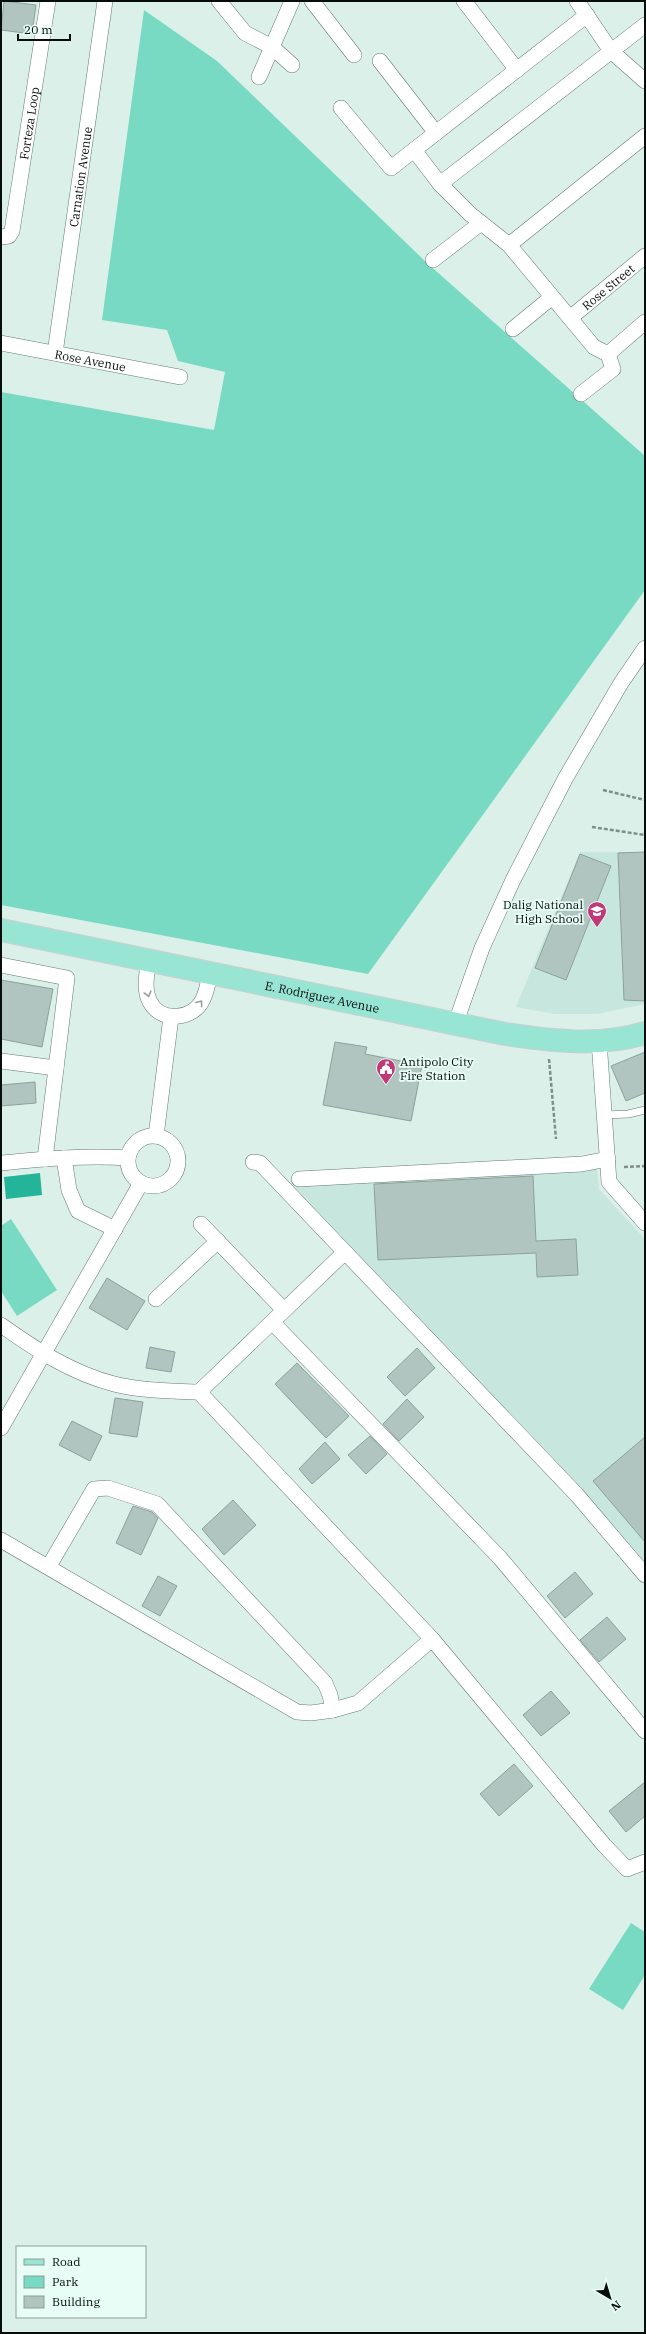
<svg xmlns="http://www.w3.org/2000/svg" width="646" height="2334" viewBox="0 0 646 2334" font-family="'IBM Plex Serif',serif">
<rect width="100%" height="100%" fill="#daf0e9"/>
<path fill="#c7e6dd" d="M580 852H645V1004L597 1014H555L516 1007Z
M597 1168 599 1189 645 1239V1562L572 1478 291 1183Z"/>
<path fill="#78dac3" d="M144 10 217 61 427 263 645 456V590L368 974 1 905V392L214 430 225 372 178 361 167 330 102 320Z
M11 1219 57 1290 17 1316 1 1291V1226Z
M631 1923 645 1932V1975L623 2010 589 1989Z"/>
<path fill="#23b499" d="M40 1173 42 1195 6 1199 4 1177Z"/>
<path fill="#b0c5bf" stroke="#8ca19b" d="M4 1 36 5 32 34 1 30Z
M645 852V1001L624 1000 618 853Z
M580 854 611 866 566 980 535 968Z
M1 980 53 989 42 1047 1 1039Z
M335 1042 367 1047 365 1054 422 1065 411 1121 323 1105Z
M645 1052V1093L626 1101 611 1066Z
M35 1082 36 1103 1 1106V1085Z
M533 1176 536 1241 576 1239 578 1275 537 1277 536 1253 378 1260 374 1184Z
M107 1278 145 1301 127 1330 89 1308Z
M150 1347 175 1352 171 1372 146 1368Z
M417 1348 435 1368 405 1396 387 1377Z
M297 1363 349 1416 326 1438 275 1384Z
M115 1398 143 1402 137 1437 109 1433Z
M407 1399 424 1417 399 1441 383 1424Z
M72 1421 102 1436 90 1461 59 1445Z
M370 1436 387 1454 366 1474 348 1455Z
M645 1437V1542L593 1481Z
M325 1442 340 1459 312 1484 299 1469Z
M233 1500 256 1525 224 1555 202 1529Z
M133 1506 152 1512 158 1518 141 1555 116 1543Z
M575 1572 593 1594 565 1618 547 1596Z
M158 1576 177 1586 160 1616 142 1606Z
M607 1617 626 1639 599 1662 580 1640Z
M551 1691 570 1713 541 1736 523 1715Z
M514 1764 533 1786 499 1816 480 1794Z
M645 1782V1816L626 1832 609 1811Z"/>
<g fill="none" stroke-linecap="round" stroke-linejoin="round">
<defs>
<path id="lane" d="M605 1115 628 1114 645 1110"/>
<g id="street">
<path d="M219 1 245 33 272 47 292 65"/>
<path d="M312 1 354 55"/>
<path d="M464 1 517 70"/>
<path d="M577 1 611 51 645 81"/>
<path d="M380 61 436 133"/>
<path d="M259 77 292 1"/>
<path d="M341 108 391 168 587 15"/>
<path d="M414 150 440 184 470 214 509 245 594 347 608 354 613 369 581 394"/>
<path d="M440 184 645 25"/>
<path id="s1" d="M1 237 9 236 12 231 48 1"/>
<path d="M509 245 645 136"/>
<path d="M433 260 481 223"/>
<path id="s2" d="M570 318 645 256"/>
<path d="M513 329 552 297"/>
<path id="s3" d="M1 343 180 377"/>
<path id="s4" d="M55 353 105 1"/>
<path d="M608 354 645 322"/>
<path d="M149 959C147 974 143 988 150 1002 161 1023 194 1020 203 999 207 991 208 981 211 972"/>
<path d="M1 965 67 978 45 1159"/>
<path d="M456 1022 482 948 513 880 565 779 621 683 645 648"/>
<path d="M599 1041 609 1182 645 1223"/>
<path d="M1 1061 56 1068"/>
<circle cx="153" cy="1161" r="25"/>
<path d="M156 1136 171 1017"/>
<path d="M64 1158 69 1190 78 1211 115 1229"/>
<path d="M253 1162 260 1163 577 1495 645 1575"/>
<path d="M1 1163C43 1159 86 1155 128 1158"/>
<path d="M299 1179 582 1164 608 1159"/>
<path d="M201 1224 284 1310"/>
<path d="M156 1299 218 1241"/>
<path d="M272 1322 500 1558 645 1731"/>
<path d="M1 1325C36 1350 72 1373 114 1384 142 1391 171 1391 199 1392L432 1639 604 1845 627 1869 645 1862"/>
<path d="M199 1392 345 1252"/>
<path d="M1 1428 141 1183"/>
<path d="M1 1540 297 1712 311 1713 333 1710 358 1703 432 1639"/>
<path d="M49 1566 94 1489 108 1488 157 1504 325 1683 330 1695 333 1710"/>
</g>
<g id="primary">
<path id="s5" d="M1 930 505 1034C551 1041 600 1047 645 1033"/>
</g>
</defs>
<use href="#lane" stroke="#657973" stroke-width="8"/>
<use href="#street" stroke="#657973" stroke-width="16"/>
<use href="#primary" stroke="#cdcfce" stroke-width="24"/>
<path stroke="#808f8b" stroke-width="2.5" stroke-dasharray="4 2" stroke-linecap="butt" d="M603 790 645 800
M592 827 645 835
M549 1059 556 1139
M624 1167 645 1166"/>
<use href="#lane" stroke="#fff" stroke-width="7"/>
<use href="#street" stroke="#fff" stroke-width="15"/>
<use href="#primary" stroke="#98e5d4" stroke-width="22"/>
</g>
<defs><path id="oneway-chevron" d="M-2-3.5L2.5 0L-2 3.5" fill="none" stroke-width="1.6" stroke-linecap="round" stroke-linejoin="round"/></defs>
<g stroke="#9b9e9d">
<use href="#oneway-chevron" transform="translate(148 994) rotate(75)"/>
<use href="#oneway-chevron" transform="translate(200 1003) rotate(-54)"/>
</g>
<defs>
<symbol id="school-pin" viewBox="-11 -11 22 30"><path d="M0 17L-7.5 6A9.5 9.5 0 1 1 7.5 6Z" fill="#c03877" stroke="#e7fdf6"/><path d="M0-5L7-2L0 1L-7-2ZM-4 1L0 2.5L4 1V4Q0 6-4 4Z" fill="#fff"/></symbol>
<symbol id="civic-pin" viewBox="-11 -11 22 30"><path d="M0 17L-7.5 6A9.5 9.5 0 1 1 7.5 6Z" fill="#c03877" stroke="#e7fdf6"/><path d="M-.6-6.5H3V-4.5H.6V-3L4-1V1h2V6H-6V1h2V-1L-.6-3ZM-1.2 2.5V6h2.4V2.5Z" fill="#fff"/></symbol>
</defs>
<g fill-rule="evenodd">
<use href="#school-pin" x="586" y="900" width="22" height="30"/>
<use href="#civic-pin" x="375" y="1057" width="22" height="30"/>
</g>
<g text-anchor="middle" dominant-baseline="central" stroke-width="3.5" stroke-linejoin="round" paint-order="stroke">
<g font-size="12" fill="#060d0b" stroke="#e7fdf6">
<text stroke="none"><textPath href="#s1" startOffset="123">Forteza Loop</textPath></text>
<text stroke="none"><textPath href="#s4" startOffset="178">Carnation Avenue</textPath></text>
<text stroke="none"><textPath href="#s2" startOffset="49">Rose Street</textPath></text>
<text stroke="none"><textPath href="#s3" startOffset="91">Rose Avenue</textPath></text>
<text stroke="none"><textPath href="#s5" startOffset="328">E. Rodriguez Avenue</textPath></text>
</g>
<g font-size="12" fill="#060d0b" stroke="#e7fdf6" text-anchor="end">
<text x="583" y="904">Dalig National<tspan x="583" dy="14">High School</tspan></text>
<text x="400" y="1061" text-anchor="start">Antipolo City<tspan x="400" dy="14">Fire Station</tspan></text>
</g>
</g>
<rect width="646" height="2334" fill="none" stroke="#060d0b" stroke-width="4"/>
<rect x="16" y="2246" width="130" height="72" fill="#e7fdf6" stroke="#8d9d98"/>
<rect x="24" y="2259" width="20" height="6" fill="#98e5d4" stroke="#8d9d98"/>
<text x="52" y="2266" font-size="12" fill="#060d0b">Road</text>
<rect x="24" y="2276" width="20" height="12" fill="#78dac3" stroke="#8d9d98"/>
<text x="52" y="2286" font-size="12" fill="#060d0b">Park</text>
<rect x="24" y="2296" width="20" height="12" fill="#b0c5bf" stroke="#8d9d98"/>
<text x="52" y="2306" font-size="12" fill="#060d0b">Building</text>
<g transform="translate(610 2298) rotate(142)" stroke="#e7fdf6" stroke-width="3" paint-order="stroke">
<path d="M0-3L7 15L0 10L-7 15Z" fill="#060d0b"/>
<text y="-6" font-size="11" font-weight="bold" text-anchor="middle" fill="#060d0b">N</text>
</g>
<path d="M18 34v6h52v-6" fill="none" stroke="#060d0b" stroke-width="2"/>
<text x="24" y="34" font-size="12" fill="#060d0b" stroke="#e7fdf6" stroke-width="3" paint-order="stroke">20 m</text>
</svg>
